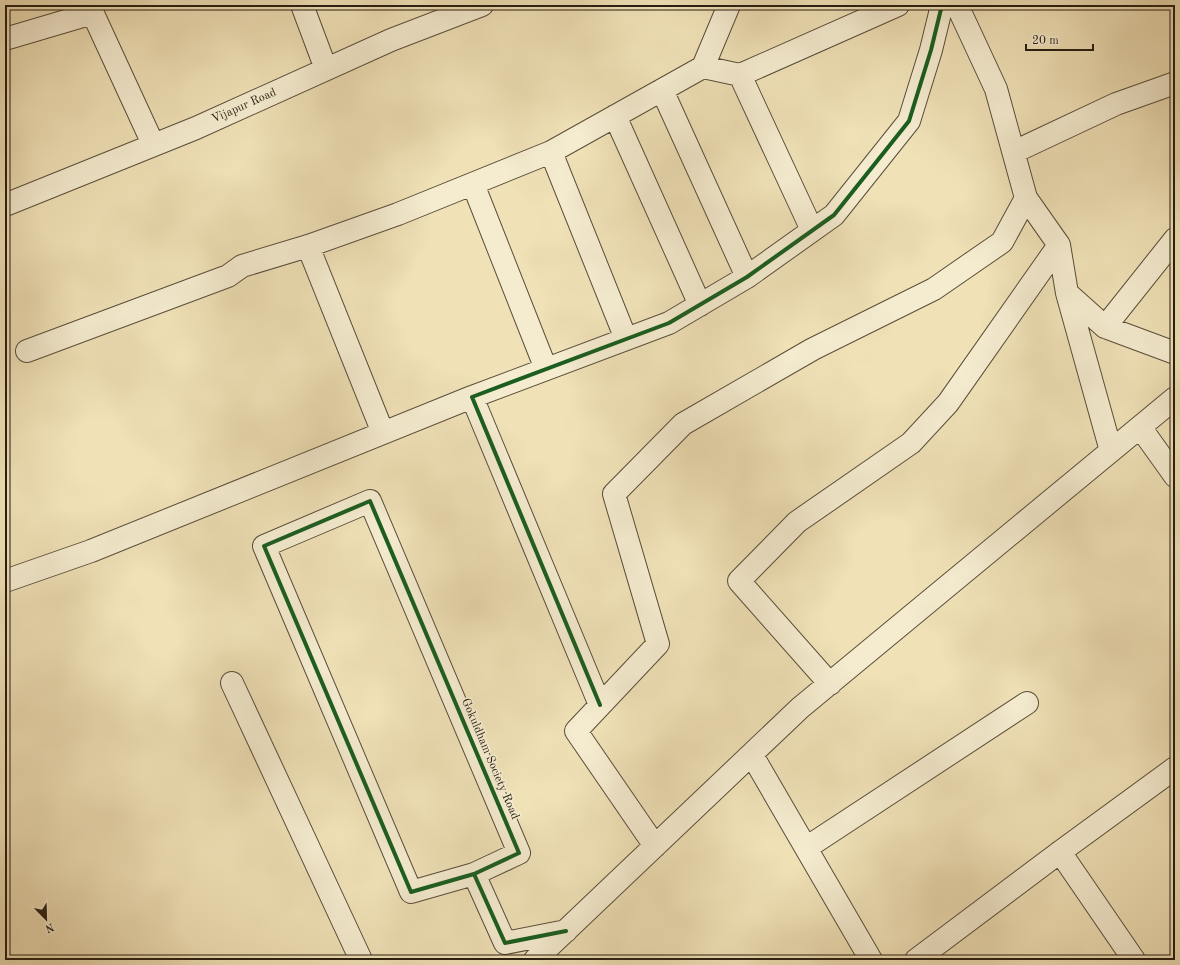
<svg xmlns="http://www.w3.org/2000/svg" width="1180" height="965" viewBox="0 0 1180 965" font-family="'Old Standard TT',serif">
<rect width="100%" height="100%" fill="#f0e1b7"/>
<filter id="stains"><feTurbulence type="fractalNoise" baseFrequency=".005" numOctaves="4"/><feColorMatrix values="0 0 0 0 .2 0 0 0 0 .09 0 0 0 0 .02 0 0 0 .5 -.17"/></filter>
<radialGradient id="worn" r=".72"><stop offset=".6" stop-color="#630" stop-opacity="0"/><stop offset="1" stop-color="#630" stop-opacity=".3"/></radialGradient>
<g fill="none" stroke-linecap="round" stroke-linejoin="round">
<defs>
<path id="minor" d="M89 5 153 144
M302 5 326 69
M957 5 996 89 1026 198 1059 245 1067 293 1105 327 1175 353
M5 39 93 13
M703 67 740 75 898 5
M740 75 812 230
M662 90 747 277
M615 116 700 305
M551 152 626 339
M1014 152 1116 104 1175 83
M473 184 546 369
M5 205 196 128 391 40 482 5
M308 246 383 433
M1067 293 1111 451
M1105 327 1175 239
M27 351 228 276 242 266 308 246 398 214 551 152 703 67 729 5
M1140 427 1175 476
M5 581 91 551 472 397
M232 683 361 960
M830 684 739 581 797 522 911 443 948 403 1059 245
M600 705 472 397 669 323 747 277 834 215 909 121 931 50 942 5
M752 755 871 960
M655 846 576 731 658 644 614 494 683 424 813 349 934 289 1002 242 1026 198
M806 848 1027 703
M1060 852 1134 960
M474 874 411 892 264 546 370 501 519 853 474 874 505 943 566 931
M535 960 800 708 1175 398
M916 960 1060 852 1175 768"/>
</defs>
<use href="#minor" stroke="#584e3a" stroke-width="24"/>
<use href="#minor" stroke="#f5ecd0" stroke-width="22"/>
<defs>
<path id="cycleway" d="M600 705 472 397 669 323 747 277 834 215 909 121 931 50 942 5
M474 874 411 892 264 546 370 501 519 853 474 874 505 943 566 931"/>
</defs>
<use href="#cycleway" stroke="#f5ecd0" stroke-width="6"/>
<use href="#cycleway" stroke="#1b5e20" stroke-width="4"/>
</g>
<g text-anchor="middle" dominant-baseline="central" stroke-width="3.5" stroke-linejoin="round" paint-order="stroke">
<g font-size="12" fill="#261d11" stroke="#f5ecd0">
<text transform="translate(244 106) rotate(-24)">Vijapur Road</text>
<text transform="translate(490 759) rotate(67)">Gokuldham Society Road</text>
</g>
</g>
<rect width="1180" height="965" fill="none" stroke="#f0e1b7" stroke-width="20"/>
<rect x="6" y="6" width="1168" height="953" fill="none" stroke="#261d11" stroke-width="2"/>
<rect x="10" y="10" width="1160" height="945" fill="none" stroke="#261d11"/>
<g transform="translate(46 919) rotate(157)" stroke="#f5ecd0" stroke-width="3" paint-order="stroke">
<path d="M0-3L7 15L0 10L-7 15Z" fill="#261d11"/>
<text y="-6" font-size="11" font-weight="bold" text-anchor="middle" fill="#261d11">N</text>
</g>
<path d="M1026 44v6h67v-6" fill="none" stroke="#261d11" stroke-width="2"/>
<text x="1032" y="44" font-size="12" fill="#261d11" stroke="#f5ecd0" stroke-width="3" paint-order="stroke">20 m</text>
<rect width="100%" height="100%" filter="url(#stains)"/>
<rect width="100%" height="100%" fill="url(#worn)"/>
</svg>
